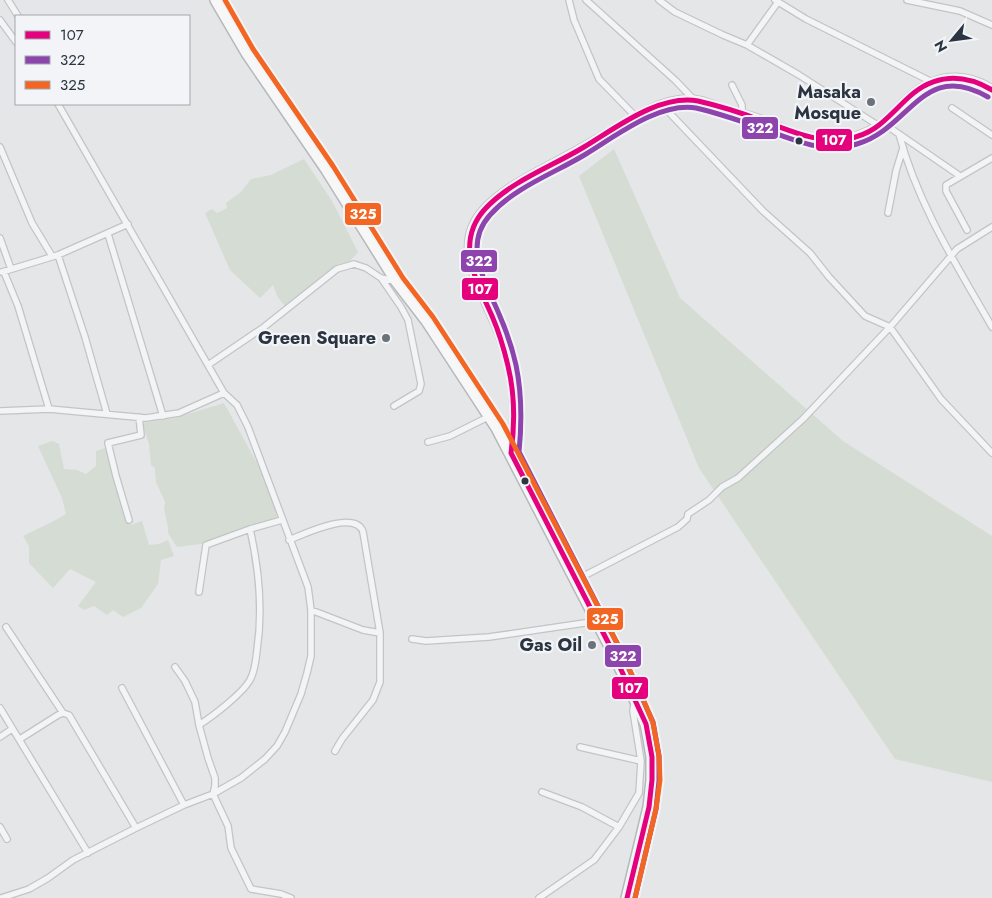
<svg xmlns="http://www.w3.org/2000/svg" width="992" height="898" viewBox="0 0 992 898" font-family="Jost,sans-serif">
<rect width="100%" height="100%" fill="#e4e6e8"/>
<path fill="#d5dcd4" d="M614 149 680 298 843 441 992 536V782L895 759 699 468 579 176Z
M304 159 332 201 358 252 350 261 339 264 324 275 287 309 277 296 273 285 260 298 230 270 205 213 212 209 217 213 227 208 226 203 241 192 251 179 271 175Z
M224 403 268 483 279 514 276 515 278 519 202 544 177 547 168 533V527L164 509 165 502 156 482 155 468 151 465 149 444 142 423 175 418Z
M52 441 59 444 64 469 77 470 86 474 96 466V451L105 448 126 519 131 525 142 521 149 545 159 544 168 540 174 556 161 560 158 584 141 608 123 617 113 610 107 615 94 606 84 610 78 606 96 582 70 569 53 588 29 563V546L23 536 54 521 66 514 62 498 38 446Z"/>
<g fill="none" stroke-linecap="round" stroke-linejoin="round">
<defs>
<path id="street" d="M8 0 18 16
M569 0 574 20 599 79 636 117
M586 0 676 81 694 100
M659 0 675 12 723 35 747 45 799 75 879 126
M775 0 806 19 932 82
M907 0 960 11 992 25
M0 20 16 42
M747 45 778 2
M732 85 742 105V113
M661 104 763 211 810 253 829 277 865 316 890 327 941 399 992 453
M952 108 992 135
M883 123 960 176
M899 134C918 205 956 264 992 327
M0 147 32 223 52 256
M888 213 896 171 903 148
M967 230 946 191V185L992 158
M108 234 163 416
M0 238 11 269
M58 255 85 337 107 414
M2 272 58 255 128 224
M4 272 18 306 49 409
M381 278 401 307 408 320 421 384 419 391 394 406
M208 365 264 327 337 269 354 264 366 268 381 278 395 281
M0 411 49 409 146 418 179 413 224 393
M428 442 450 436 490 416
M129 520 116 476 108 443 141 435 139 417
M289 540C304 534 356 509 363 532L380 633V682L373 700 342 739 335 751
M576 580 678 527 687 519 688 514 709 500 722 487 738 478 803 419 890 327 957 249 992 227
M199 592 206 545 250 529
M311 610 363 630 380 633
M6 627 63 713
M412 639 426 641 489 637 598 621
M175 667 185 681 195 702 199 725 208 758 215 778V786L213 794 228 826 231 848 251 889 281 894 291 898
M122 688 184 805
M0 708 88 853
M199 725C213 716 242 694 250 680 255 671 256 660 257 650 263 610 259 569 250 529L282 520
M0 737 12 729
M20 739 58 715 63 713 69 715 136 828
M580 747 641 761
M542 792 582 807 619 827
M0 827 7 839
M1 898 29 889 48 878 73 860 136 828 184 805 213 794 241 778 265 759 277 746 285 732 301 694 307 673 311 656V610L308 587 248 427 237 405 224 393 58 104
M539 898 594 860 619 827 639 793 641 761 633 711 634 704"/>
<path id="secondary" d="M511 453C516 423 516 393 509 363 504 344 497 326 489 309 475 277 455 242 484 210 504 188 538 172 564 158 588 145 612 131 636 117 654 107 673 98 694 100 705 101 716 107 727 110 743 114 758 118 774 125 794 134 817 143 839 140 853 139 867 133 879 126 890 119 899 107 909 98 934 75 964 71 992 90"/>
<path id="highway" d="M216 0 247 53 327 170 397 282 427 321 497 428 612 650 634 697 646 724 649 739 652 757V780L649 807 627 898"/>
</defs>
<use href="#street" stroke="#c2c4c6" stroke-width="8"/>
<use href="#secondary" stroke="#c2c4c6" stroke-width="11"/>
<use href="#highway" stroke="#b6b9bc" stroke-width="14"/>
<use href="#street" stroke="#f3f4f5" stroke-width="5.5"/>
<use href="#secondary" stroke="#f7f7f7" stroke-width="9"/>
<use href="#highway" stroke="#f7f7f7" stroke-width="11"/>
<defs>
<path id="bus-1" d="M627 898 649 807 652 780V757L646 724 612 650 511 453C515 424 515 395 508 366 504 349 499 332 492 316 477 282 454 243 485 209 511 181 551 167 584 147 616 128 659 94 698 101 720 106 742 113 763 121 790 130 817 144 847 139 877 134 888 116 909 97 934 74 963 73 992 90"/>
<path id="bus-2" d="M635 898 656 809 659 781V756L653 722 619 647 519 452C522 422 522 394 516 365 512 347 506 330 499 314 486 283 462 246 490 215 515 187 555 173 586 154 616 136 659 102 696 108 717 113 738 120 758 127 790 138 823 155 857 144 910 129 923 59 988 97"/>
<path id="bus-3" d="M225 0 253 49 333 166 403 278 433 317 503 424 619 647 641 694 653 723 659 756 660 780 656 809 635 898"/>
</defs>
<use href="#bus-1" stroke="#f2f4f7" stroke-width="9"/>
<use href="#bus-2" stroke="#f2f4f7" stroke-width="9"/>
<use href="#bus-3" stroke="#f2f4f7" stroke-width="9"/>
<use href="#bus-1" stroke="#e5007d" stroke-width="5"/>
<use href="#bus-2" stroke="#8e44ad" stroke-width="5"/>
<use href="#bus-3" stroke="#f26522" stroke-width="5"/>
</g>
<g fill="#6c727b" stroke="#f2f4f7" stroke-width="2">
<circle cx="871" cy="102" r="5"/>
<circle cx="386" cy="338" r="5"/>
<circle cx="592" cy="645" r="5"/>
</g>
<g fill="#2b3441" stroke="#f2f4f7" stroke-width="2">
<circle cx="799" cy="141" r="4.5"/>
<circle cx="525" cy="481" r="4.5"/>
</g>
<g text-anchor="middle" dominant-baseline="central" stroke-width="4.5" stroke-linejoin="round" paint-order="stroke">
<g font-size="18" font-weight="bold" fill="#2b3441" stroke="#f2f4f7" text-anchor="end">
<text x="861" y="92">Masaka<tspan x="861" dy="21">Mosque</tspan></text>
<text x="376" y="338">Green Square</text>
<text x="582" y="645">Gas Oil</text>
</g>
</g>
<g stroke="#f2f4f7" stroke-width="2">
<rect x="741" y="116" width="38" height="24" rx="5" fill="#8e44ad"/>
<rect x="815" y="128" width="38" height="24" rx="5" fill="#e5007d"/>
<rect x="344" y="202" width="38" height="24" rx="5" fill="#f26522"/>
<rect x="460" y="249" width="38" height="24" rx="5" fill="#8e44ad"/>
<rect x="461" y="277" width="38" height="24" rx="5" fill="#e5007d"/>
<rect x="586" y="607" width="38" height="24" rx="5" fill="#f26522"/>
<rect x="604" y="644" width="38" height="24" rx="5" fill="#8e44ad"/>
<rect x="611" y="676" width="38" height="24" rx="5" fill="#e5007d"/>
</g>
<g font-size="14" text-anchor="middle" font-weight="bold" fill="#fff">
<text x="760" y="133">322</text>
<text x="834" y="145">107</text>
<text x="363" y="219">325</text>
<text x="479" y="266">322</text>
<text x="480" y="294">107</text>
<text x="605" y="624">325</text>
<text x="623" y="661">322</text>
<text x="630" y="693">107</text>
</g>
<rect x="15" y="15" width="175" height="90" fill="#f2f4f7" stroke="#a2a7ae"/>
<rect x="25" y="31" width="25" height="8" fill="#e5007d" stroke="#a2a7ae"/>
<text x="60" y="40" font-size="15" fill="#2b3441">107</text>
<rect x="25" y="56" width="25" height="8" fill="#8e44ad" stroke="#a2a7ae"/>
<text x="60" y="65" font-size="15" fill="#2b3441">322</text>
<rect x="25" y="81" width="25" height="8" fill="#f26522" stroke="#a2a7ae"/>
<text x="60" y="90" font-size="15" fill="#2b3441">325</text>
<g transform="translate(952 40) rotate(241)" stroke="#f2f4f7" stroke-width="4" paint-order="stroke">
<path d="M0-4L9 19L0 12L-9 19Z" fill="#2b3441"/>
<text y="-8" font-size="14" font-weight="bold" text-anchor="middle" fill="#2b3441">N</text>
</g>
</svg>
